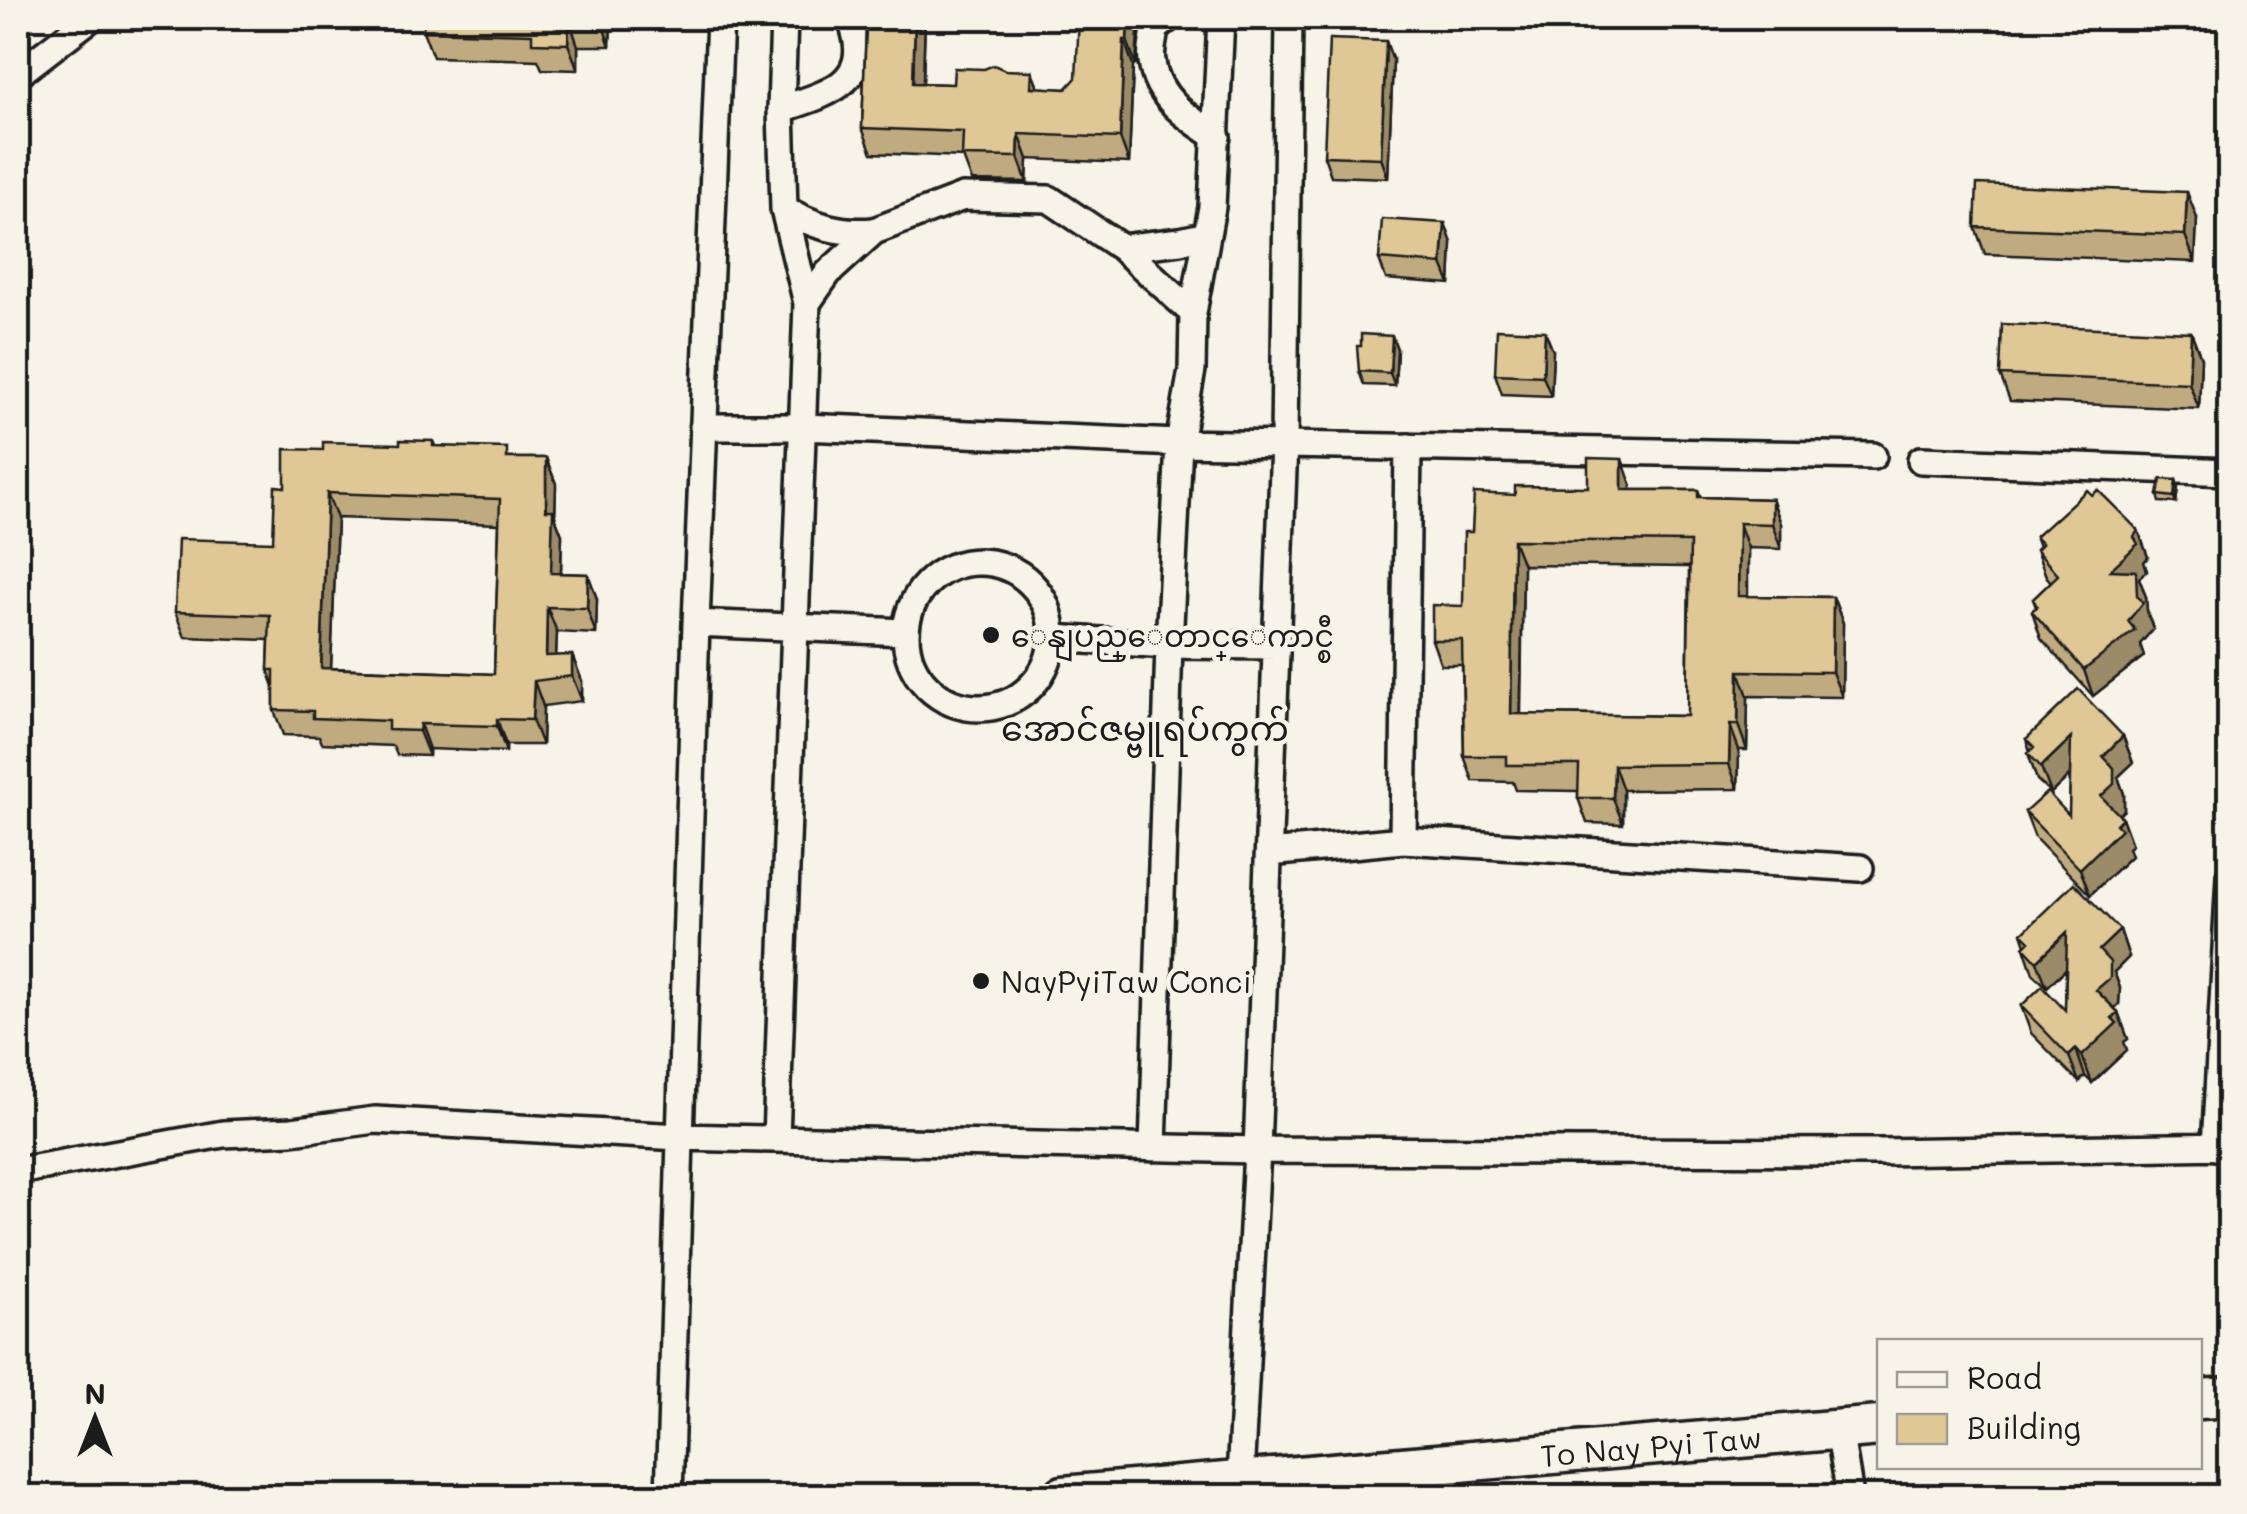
<svg xmlns="http://www.w3.org/2000/svg" width="2247" height="1514" viewBox="0 0 2247 1514" font-family="Mali,'Noto Sans Myanmar',sans-serif">
<rect width="100%" height="100%" fill="#f7f3e8"/>
<filter id="ink" filterUnits="userSpaceOnUse"><feTurbulence type="fractalNoise" baseFrequency=".01" numOctaves="2"/><feDisplacementMap in="SourceGraphic" scale="20" xChannelSelector="R" yChannelSelector="G"/><feConvolveMatrix kernelMatrix="1 2 1 2 8 2 1 2 1" color-interpolation-filters="sRGB"/></filter>
<g filter="url(#ink)">
<g fill="none" stroke-linecap="round" stroke-linejoin="round">
<defs>
<path id="street" d="M784 18 781 109 784 209 807 303
M1169 18 1155 29C1154 39 1150 52 1152 61 1156 98 1189 119 1217 137
M18 74 91 18
M781 109C831 93 876 81 850 18
M784 209C814 226 840 234 874 231
M1122 248 1180 241 1207 235
M1193 313 1212 207 1221 18
M703 427H803L1179 443 1873 456
M1921 460 2230 472
M906 635a73 73 0 1 1 146 0a73 73 0 1 1-146 0Z
M696 623 905 632
M1052 638 1169 645 1276 646
M1403 840 1408 447
M1269 853 1403 840 1860 868
M776 1138 807 303 828 273 874 231 963 197 1049 199 1122 248 1193 313 1192 370 1179 443 1169 645 1153 1148
M2215 1147 2230 876
M18 1171 223 1134 292 1131 375 1120 680 1137 1257 1150 1881 1152 2230 1146
M1839 1429 1850 1496
M1240 1479 1257 1150 1284 443 1289 18
M669 1496 696 623 720 18"/>
<g id="primary">
<path d="M2200 1399 2230 1397"/>
<path id="s1" d="M1063 1496 1880 1426"/>
</g>
</defs>
<use href="#street" stroke="#1c1c1c" stroke-width="32"/>
<use href="#primary" stroke="#1c1c1c" stroke-width="45"/>
<use href="#street" stroke="#f7f3e8" stroke-width="25"/>
<use href="#primary" stroke="#f7f3e8" stroke-width="38"/>
</g>
<path fill="#c0ab81" stroke="#1c1c1c" stroke-width="2.5" fill-rule="evenodd" d="M424 18H611L610 46H578V70L542 69 538 60 433 57 423 31Z
M864 18H925L923 83 1066 89 1135 22 1138 32 1136 65H1133L1129 163 1028 159 1027 182 972 181 963 157 872 153 862 128 866 28Z
M1393 61 1388 178 1331 176 1324 156Z
M2197 218 2195 262 1985 254 1975 227Z
M1452 243 1450 284 1386 279 1379 259Z
M2191 332 2201 358 2199 409 2010 401 2000 375Z
M1392 336 1397 349 1395 386 1364 385 1359 371Z
M1553 351 1551 396 1502 394 1495 374Z
M433 441 435 446 511 458H546L556 484 555 517 562 535 561 573 588 574 597 599 596 634 557 632 556 656 572 655 582 681V701L543 706 542 745H506V752L429 749V756L397 755 393 746 322 743 319 736 283 735 274 710V686L268 670 269 640 185 637 175 612 273 542 285 487 400 444ZM337 518 499 524 494 674 331 668Z
M2176 480 2178 487 2176 503 2160 502 2158 495Z
M1631 484V490H1698L1701 497 1772 499 1781 524V549L1748 548V596L1833 597 1843 623 1842 697 1748 696 1747 750H1739L1738 789 1623 790V824L1587 823 1578 798V791L1516 790 1513 782 1473 781 1464 756 1462 665H1441L1432 640 1463 606 1472 532 1515 495ZM1523 565 1689 567 1687 716 1521 714Z
M2092 495 2138 530 2148 557 2144 562 2147 571 2139 578 2146 597 2147 611 2153 629 2140 644 2144 656 2093 696 2041 638 2032 611 2036 607 2033 599 2051 582 2046 576 2036 550 2039 547 2035 537Z
M2123 736 2133 763 2118 777 2124 794V810L2119 815 2122 818 2132 845 2128 848 2131 856 2090 895 2035 838 2025 812 2069 815 2070 775 2051 793 2037 780 2028 753 2030 751 2026 739Z
M2120 930 2129 957 2114 972 2120 988 2119 1004 2114 1009 2118 1012 2128 1039 2124 1042 2127 1050 2092 1083 2085 1076 2079 1082 2031 1033 2021 1006 2065 1010 2066 969 2047 987 2033 974 2024 947 2026 945 2022 933Z"/>
<path fill="#9c8b69" stroke="#1c1c1c" stroke-width="2.5" d="M601 18H611L610 46 601 20Z
M915 18H925L922 108 913 83Z
M1128 18H1135L1138 32 1136 65 1127 40Z
M569 19 578 46V70L568 44Z
M1124 40 1133 65 1129 163 1120 138Z
M1386 41 1393 61 1388 178 1381 158Z
M1032 71 1041 96 1031 87Z
M1019 134 1028 159 1027 182 1018 157Z
M2187 192 2197 218 2195 262 2185 235Z
M1445 223 1452 243 1450 284 1442 264Z
M1545 331 1553 351 1551 396 1543 376Z
M2191 332 2201 358 2199 409 2189 383Z
M1392 336 1397 349 1395 386 1390 373Z
M546 458 556 484 555 517 562 535 560 598 551 573 546 510Z
M1622 459 1631 484V515L1622 490Z
M2176 480 2178 487 2176 503 2174 497Z
M327 493 337 518 330 693 321 668Z
M1772 499 1781 524V549L1772 524Z
M1739 523 1748 548 1747 622 1738 596Z
M2138 530 2148 557 2144 562 2147 571 2139 578 2146 597 2147 611 2153 629 2140 644 2144 656 2093 696 2084 670 2110 570Z
M1513 540 1523 565 1520 739 1511 714Z
M588 574 597 599 596 634 587 608Z
M1833 597 1843 623 1842 697 1832 672Z
M547 607 557 632 555 678 546 656Z
M572 655 582 681V701L572 676Z
M1739 671 1748 696 1747 750 1738 725Z
M534 681 543 706 542 745 532 720Z
M497 719 506 745V752L497 726Z
M420 724 429 749V756L419 731Z
M1730 725 1739 750 1738 789 1729 764Z
M2123 736 2133 763 2118 777 2124 794V810L2110 823 2101 796 2103 756Z
M2071 738 2081 765 2051 793 2041 767Z
M1614 765 1623 790V824L1613 798Z
M2122 818 2132 845 2128 848 2131 856 2090 895 2080 869Z
M2120 930 2129 957 2114 972 2120 988 2119 1004 2106 1017 2096 990 2099 950Z
M2067 932 2077 958 2047 987 2037 961Z
M2118 1012 2128 1039 2124 1042 2127 1050 2092 1083 2082 1056Z
M2076 1049 2085 1076 2079 1082 2069 1056Z"/>
<path fill="#dfc796" stroke="#1c1c1c" stroke-width="2.5" fill-rule="evenodd" d="M424 18H601V20L569 19 568 44 532 43V34L423 31Z
M864 18H915L913 83 953 84 954 68 984 69 994 65 1005 70 1032 71 1031 87 1066 89 1076 78 1079 18H1128L1127 40H1124L1120 138 1019 134 1018 157 962 156 963 132 862 128 866 28Z
M1329 39 1386 41 1381 158 1324 156Z
M1977 184 2187 192 2185 235 1975 227Z
M1382 219 1445 223 1442 264 1379 259Z
M2002 324 2191 332 2189 383 2000 375Z
M1497 329 1545 331 1543 376 1495 374Z
M1361 334 1392 336 1390 373 1359 371 1357 346H1361Z
M400 440 433 441V446L507 448V458H546V510H553L551 573 588 574 587 608 547 607 546 656 572 655V676L534 681 532 720 497 719V726L420 724 419 731 388 730V721L313 718V711L274 710V670H268L270 615 175 612 178 539 273 542 275 486 285 487V449L323 450V442L400 444ZM327 493 500 499 494 674 321 668Z
M1588 458 1622 459V490H1698V497L1772 499V524L1739 523 1738 596 1833 597 1832 672 1739 671 1738 725H1730L1729 764 1614 765 1613 798H1578L1579 765H1507V756H1464L1462 640H1432V605L1463 606 1464 532H1472L1474 493 1515 495V486L1588 487ZM1513 540 1690 542 1687 716 1511 714Z
M2161 479 2176 480 2174 497 2158 495Z
M2087 490 2092 495 2098 490 2138 530 2134 537 2138 544 2110 570 2136 571 2137 595 2143 603 2128 621 2135 630 2084 670 2032 611 2037 606 2033 599 2058 575 2036 550 2042 544 2035 537Z
M2078 689 2123 736 2103 756 2114 768V784L2101 796 2122 818 2116 824 2121 829 2080 869 2025 812 2047 792 2069 815 2071 738 2041 767 2028 753 2034 747 2026 739Z
M2074 883 2120 930 2099 950 2110 962V978L2096 990 2118 1012 2112 1018 2117 1023 2082 1056 2076 1049 2069 1056 2021 1006 2042 986 2065 1010 2067 932 2037 961 2024 947 2030 941 2022 933Z"/>
</g>
<g fill="#1c1c1c" stroke="#f7f3e8" stroke-width="4">
<circle cx="991" cy="635" r="10"/>
<circle cx="981" cy="981" r="10"/>
</g>
<g text-anchor="middle" dominant-baseline="central" stroke-width="9" stroke-linejoin="round" paint-order="stroke">
<g font-size="30" fill="#1c1c1c" stroke="#f7f3e8" text-anchor="start">
<text x="1011" y="635">ေနျပည္ေတာင္ေကာင္စီ</text>
<text x="1001" y="981">NayPyiTaw Conci</text>
</g>
<g font-size="30" fill="#1c1c1c" stroke="#f7f3e8">
<text stroke="none"><textPath href="#s1" startOffset="590">To Nay Pyi Taw</textPath></text>
</g>
<g font-size="35" fill="#1c1c1c" stroke="#f7f3e8">
<text x="1145" y="727">အောင်ဇမ္ဗူရပ်ကွက်</text>
</g>
</g>
<rect width="2247" height="1514" fill="none" stroke="#f7f3e8" stroke-width="60"/>
<rect x="30" y="30" width="2187" height="1454" fill="none" stroke="#1c1c1c" stroke-width="4" filter="url(#ink)"/>
<rect x="1877" y="1339" width="325" height="130" fill="#f7f3e8" stroke="#9f9d96" stroke-width="2.5"/>
<rect x="1897" y="1372" width="50" height="15" fill="#f7f3e8" stroke="#9f9d96" stroke-width="2.5"/>
<text x="1967" y="1389" font-size="30" fill="#1c1c1c">Road</text>
<rect x="1897" y="1414" width="50" height="30" fill="#dfc796" stroke="#9f9d96" stroke-width="2.5"/>
<text x="1967" y="1439" font-size="30" fill="#1c1c1c">Building</text>
<g transform="translate(95 1419)" stroke="#f7f3e8" stroke-width="8" paint-order="stroke">
<path d="M0-8L18 38L0 25L-18 38Z" fill="#1c1c1c"/>
<text y="-15" font-size="28" font-weight="bold" text-anchor="middle" fill="#1c1c1c">N</text>
</g>
</svg>
